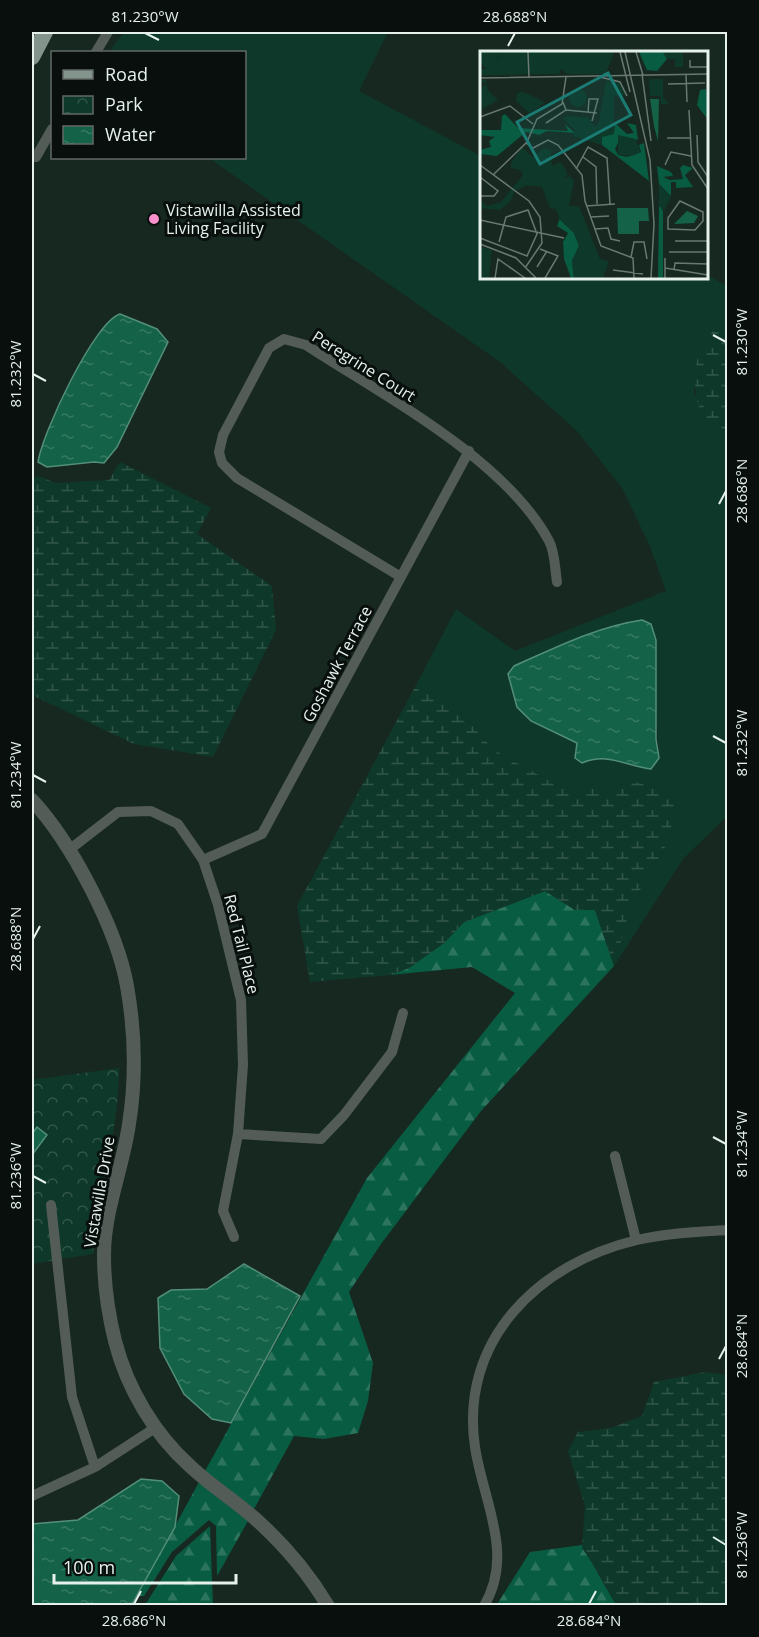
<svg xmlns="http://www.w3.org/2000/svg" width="759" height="1637" viewBox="0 0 759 1637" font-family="'Open Sans',sans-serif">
<defs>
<pattern id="forest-firs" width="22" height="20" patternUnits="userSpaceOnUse" patternTransform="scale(1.5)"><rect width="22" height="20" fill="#085c41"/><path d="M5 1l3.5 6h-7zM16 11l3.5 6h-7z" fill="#2c745d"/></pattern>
<pattern id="wetland-marsh" width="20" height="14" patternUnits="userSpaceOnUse" patternTransform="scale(1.5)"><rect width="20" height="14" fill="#0e392a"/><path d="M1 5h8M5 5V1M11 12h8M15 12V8" fill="none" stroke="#315649"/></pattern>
<pattern id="park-crowns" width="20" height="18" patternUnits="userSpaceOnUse" patternTransform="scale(1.5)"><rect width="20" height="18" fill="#0e392a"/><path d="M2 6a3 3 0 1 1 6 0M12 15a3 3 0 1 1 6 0" fill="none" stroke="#315649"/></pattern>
<pattern id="water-ripples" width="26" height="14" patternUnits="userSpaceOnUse" patternTransform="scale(1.5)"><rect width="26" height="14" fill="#146348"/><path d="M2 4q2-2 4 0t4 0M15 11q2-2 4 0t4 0" fill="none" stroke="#367a63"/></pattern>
</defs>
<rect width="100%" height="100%" fill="#172821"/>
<path fill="#0e392a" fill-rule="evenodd" d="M124 32H388L359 91 481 156 482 278H706L707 275 727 286V323L724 324 699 356 694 391 699 404 714 429 727 435V816L683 859 614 966 631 906 665 847 664 790 632 781 612 788H562L494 750 444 695 415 687 456 609 515 651 666 591 649 544 622 488 577 431 500 362 209 158H244V52H109ZM584 635 656 706 659 758 634 767 615 759 576 758 577 743 531 721 517 707 508 674 514 666Z"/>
<path fill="url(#forest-firs)" d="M545 891 575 910H595L614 966 481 1111 381 1244 349 1292 373 1363 368 1401 358 1433 324 1439 294 1436 254 1509 205 1471 367 1178 515 993 472 967 390 975 409 968 444 943 464 922Z
M199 1482 248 1521 217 1576 216 1526 209 1520 172 1552 144 1596H137Z
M210 1526 213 1605H145L176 1556Z
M582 1545 616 1605 496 1606 530 1552Z"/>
<path fill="url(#wetland-marsh)" d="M727 323H728L727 435C724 434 717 432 714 430 685 406 689 335 727 323Z
M120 462 211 508 197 534 272 586 276 630 213 757 134 744 32 695V479L38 476 56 483 109 480Z
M415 687 444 695 494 750 562 788H612L632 781 664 790 680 798 665 847 631 906 614 966 595 910H575L545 891 464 922 444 943 409 968 390 975 310 982 297 906Z
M705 1372 727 1375V1605H616L599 1573 582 1548 585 1506 568 1451 578 1432 611 1428 642 1416 654 1382Z"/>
<path fill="url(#park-crowns)" d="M119 1068C119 1131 99 1191 93 1254L32 1264V1080Z"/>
<path fill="url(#water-ripples)" stroke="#538e79" stroke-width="1.5" d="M120 314 157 329 168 342 117 447 104 463 94 462 47 467 38 462C42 434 94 322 120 314Z
M642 620 651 624 656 640V739L659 758 651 769C624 766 609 752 582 763L575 758 577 743 531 721 517 707 508 674 514 666C557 647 596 627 642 620Z
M37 1127 47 1135 32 1155V1134Z
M244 1264 300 1296 231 1423 212 1419 184 1394 160 1348 158 1298 171 1290 207 1289Z
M141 1479 162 1481 179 1496 175 1527 132 1604 32 1605V1524L78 1520Z"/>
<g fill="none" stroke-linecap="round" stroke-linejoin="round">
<path stroke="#545c58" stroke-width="10" d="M96 52 108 32
M32 155 36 157 52 129
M401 577 237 478 222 463 219 452 223 435 269 348 284 339 306 345C384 396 505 459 549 541 555 552 555 569 557 582
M69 850 118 812 151 811 178 824 203 860 218 905 241 1000 243 1065 238 1134 223 1211 234 1237
M203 860 262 834 469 451
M238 1134 321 1139 344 1115 392 1052 403 1013
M615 1156 636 1240
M51 1205 72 1397 95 1467
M32 1496 95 1467 155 1428
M484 1606C515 1554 483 1501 475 1447 459 1340 539 1263 637 1240 667 1233 697 1232 728 1230"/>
<path stroke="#545c58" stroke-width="14" d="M32 800C71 842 117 929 127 986 135 1031 136 1080 129 1124 123 1167 104 1211 104 1255 104 1284 108 1313 115 1341 127 1388 154 1434 190 1466 212 1487 239 1503 261 1524 287 1548 310 1576 328 1606"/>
<path stroke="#83948c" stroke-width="16" d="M32 57 45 32"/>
</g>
<path fill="none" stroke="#e6f1ec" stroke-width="2" d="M145 33 159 40M508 46 515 33M713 335 726 342M33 374 46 381M719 504 726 491M713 736 726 743M33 775 46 782M33 939 40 926M713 1137 726 1144M33 1176 46 1183M719 1359 726 1346M713 1537 726 1545M134 1604 141 1591M589 1604 596 1591"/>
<circle fill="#f890cc" stroke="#080f0c" stroke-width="2" cx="154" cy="219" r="6"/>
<g text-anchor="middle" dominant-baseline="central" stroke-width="6" stroke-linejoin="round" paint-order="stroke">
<g font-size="16" fill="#e6f1ec" stroke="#080f0c" text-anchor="start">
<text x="166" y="210">Vistawilla Assisted<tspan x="166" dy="18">Living Facility</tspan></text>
</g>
<g font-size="16" fill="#e6f1ec" stroke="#080f0c">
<text transform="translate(364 366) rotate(32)">Peregrine Court</text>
<text transform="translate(337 664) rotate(-62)">Goshawk Terrace</text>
<text transform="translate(242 944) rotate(76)">Red Tail Place</text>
<text transform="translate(99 1192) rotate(-80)">Vistawilla Drive</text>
</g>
</g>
<g transform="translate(480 51)">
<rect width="228" height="228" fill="#172821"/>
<path d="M0 1H23L17 8 18 17 28 24H0V18H7L0 11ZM46 1H133V6L125 23H87L81 18 79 23H47ZM169 28H183V46L189 53H181L180 45H170ZM126 30 140 32 146 44 134 45V83L122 86V94L93 85 103 80 102 66H108L115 76 119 71Z" fill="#0e392a"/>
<path d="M159 1H183L187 8 177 20 167 19ZM226 38 228 50V69L217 54 220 39ZM25 63 38 77 88 80 85 73 95 82 67 80 59 84 46 81 17 105 0 103V99L11 96 9 90 15 86 0 84V79H21L22 65ZM135 72 147 83 154 82 147 72 156 74 158 89 141 85 135 98 138 104 147 106 161 101 159 94 164 92 169 130 122 94V86L134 83ZM203 114 213 117 205 124 213 136 196 137V131H191V145L179 133 177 115 191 121 193 125 183 126 190 129 203 128 200 117ZM179 154 183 160V227H178ZM80 167 94 182 99 195 92 210 94 227H91L84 208 83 191 88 182 77 175Z" fill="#085c41"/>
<path d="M23 1H46L47 23 28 24 18 17 15 12ZM183 1H203V16H195V8H187ZM0 29H6L7 38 18 49 0 59V38L6 33ZM89 47a9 9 0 1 1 18 0a9 9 0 1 1-18 0ZM43 41 63 50 64 52 50 63 36 50 37 42ZM87 65 102 66 104 84 93 85 95 79 83 68ZM138 84 155 88 161 101 152 105 138 104ZM42 96 52 106 64 97 71 99 72 115 81 111 88 123 84 127 90 125 94 130 89 155H99L120 208 129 210 123 227H94L92 210 99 195 94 182 80 169 76 158 70 157 62 136 47 134 35 140 30 151 20 159 0 157V150L7 155 21 151 43 124 41 119 31 117V112ZM179 133 191 146 184 160 179 154Z" fill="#0e392a"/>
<path d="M0 196 12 199 9 227H0Z" fill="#0e392a"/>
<path d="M170 48H179L178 90 174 75ZM137 157H168L169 170H159V183H138ZM207 160 218 165 214 172 194 173Z" fill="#146348"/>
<path fill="none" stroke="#6a7872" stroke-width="1.5" d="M48 1 49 26M140 1 150 41M145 1 170 109 174 173 171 227M156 1 163 24M210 9V16H228M162 23 171 90M206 23 207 51M120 26 140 31 147 45M0 27 228 23M188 33 225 32M86 59 117 62M209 59 212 114 228 138M108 62 109 48H118L112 70M0 66 30 55 53 73M66 72 86 59 83 51M217 84 218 111 228 126M187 87H210M46 92 53 97 68 89 78 94 102 124 105 150 121 195 153 207 154 227M103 106 116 116 117 153M0 114 49 150 60 166 62 192 45 217M185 114 191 101 211 105M96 118 108 96 127 107 130 153M13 124 47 91 57 68 82 53 86 26M0 126 18 140 14 145H0M200 150 223 161V170L215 179 188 178V167ZM106 155 135 153M111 166 129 165M0 169 84 187M115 178 128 177 131 188 140 190M0 187 47 205 57 183 48 159 26 166 19 191M195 190H228M0 193 36 207 56 227M60 198 78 205 65 227M189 201H228M151 206 154 191H164L167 208M185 207V227M57 216 67 200M185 217 228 224M133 219 163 223M194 219 195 212 228 213M15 227 18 208 45 227"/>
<path fill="#1a7c74" fill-opacity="0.15" stroke="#1a7c74" stroke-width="3" d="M128 22 151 64 60 113 37 71Z"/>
<rect width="228" height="228" fill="none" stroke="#e6f1ec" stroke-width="3"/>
</g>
<rect width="759" height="1637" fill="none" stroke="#080f0c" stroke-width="66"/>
<rect x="51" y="51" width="195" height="108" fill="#080f0c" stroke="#616966" stroke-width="1.5"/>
<rect x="63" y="70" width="30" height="9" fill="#83948c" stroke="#616966" stroke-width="1.5"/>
<text x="105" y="81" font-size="18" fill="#e6f1ec">Road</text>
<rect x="63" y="96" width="30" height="18" fill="url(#park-crowns)" stroke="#616966" stroke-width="1.5"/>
<text x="105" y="111" font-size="18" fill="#e6f1ec">Park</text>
<rect x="63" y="126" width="30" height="18" fill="url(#water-ripples)" stroke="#616966" stroke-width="1.5"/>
<text x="105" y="141" font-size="18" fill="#e6f1ec">Water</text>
<path d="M54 1574v9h182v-9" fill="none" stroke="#e6f1ec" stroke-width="3"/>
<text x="63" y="1574" font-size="18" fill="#e6f1ec" stroke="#080f0c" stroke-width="4.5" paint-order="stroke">100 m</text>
<rect x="33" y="33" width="693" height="1571" fill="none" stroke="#e6f1ec" stroke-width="2"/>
<g font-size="15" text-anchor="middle" fill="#e6f1ec">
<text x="145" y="22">81.230°W</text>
<text x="515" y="22">28.688°N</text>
<text transform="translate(742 342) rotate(-90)" y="5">81.230°W</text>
<text transform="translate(16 374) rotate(-90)" y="5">81.232°W</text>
<text transform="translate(742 491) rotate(-90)" y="5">28.686°N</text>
<text transform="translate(742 743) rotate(-90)" y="5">81.232°W</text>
<text transform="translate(16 775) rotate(-90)" y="5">81.234°W</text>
<text transform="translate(16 939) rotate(-90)" y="5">28.688°N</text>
<text transform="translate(742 1144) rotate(-90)" y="5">81.234°W</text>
<text transform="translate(16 1176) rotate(-90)" y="5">81.236°W</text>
<text transform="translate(742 1346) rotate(-90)" y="5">28.684°N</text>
<text transform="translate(742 1545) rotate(-90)" y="5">81.236°W</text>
<text x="134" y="1626">28.686°N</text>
<text x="589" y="1626">28.684°N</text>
</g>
</svg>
